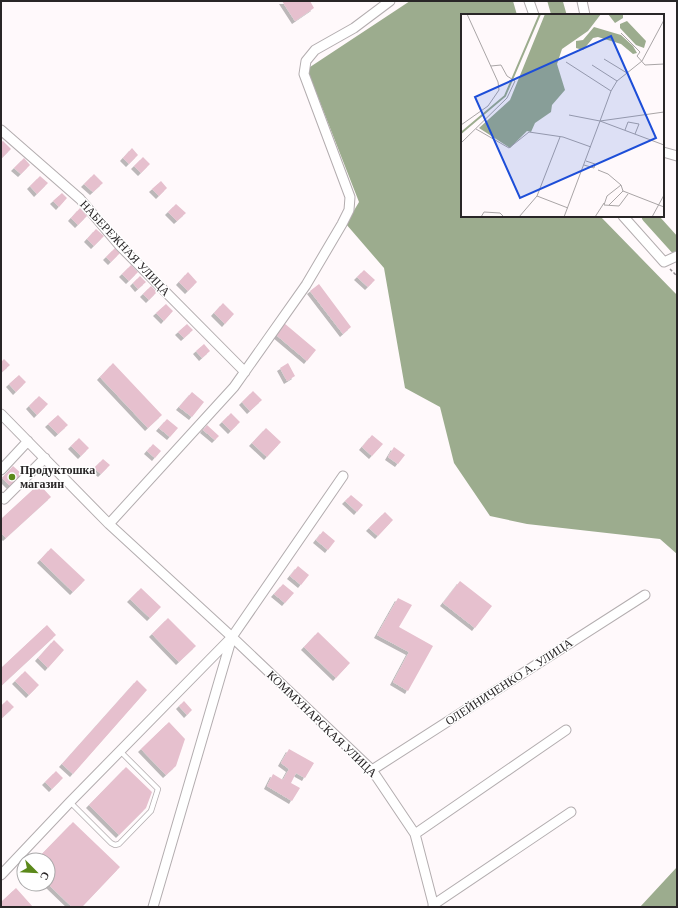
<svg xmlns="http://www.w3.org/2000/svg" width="678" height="908" viewBox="0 0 678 908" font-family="'Times New Roman',serif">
<defs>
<filter id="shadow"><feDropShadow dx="-3" dy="3" stdDeviation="0" flood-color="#0004"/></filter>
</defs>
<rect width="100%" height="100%" fill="#fff9fb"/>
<path fill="#9cac8e" d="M410 1H513L517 15H462V216H600L677 295V554L660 539 527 524 490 516 454 463 440 407 405 388 384 268 346 224 359 202 307 69Z
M677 867V907H640Z"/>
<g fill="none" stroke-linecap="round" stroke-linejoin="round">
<path stroke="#9cac8e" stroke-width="15" d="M555 1 559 15
M649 216 677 247"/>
</g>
<path fill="#e6c0ce" filter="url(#shadow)" d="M282 1H310L314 8 295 21Z
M3 141 11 149 1 159V142Z
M132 148 138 155 129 164 123 158Z
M143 157 150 164 141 173 134 166Z
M24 158 30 165 21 174 14 168Z
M94 174 103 183 93 192 84 184Z
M40 176 48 183 37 194 30 186Z
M161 181 167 188 159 196 152 189Z
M62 193 67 198 59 207 53 201Z
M176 204 186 213 177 221 168 212Z
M80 208 87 216 78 225 71 218Z
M96 229 104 236 94 246 87 239Z
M115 248 120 253 111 262 106 257Z
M131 265 138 272 129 281 122 274Z
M364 270 375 280 368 287 357 277Z
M188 272 197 282 188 291 179 282Z
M140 276 146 282 138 289 133 283Z
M319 284 351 327 343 334 310 291Z
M151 286 157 292 149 300 143 294Z
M223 303 234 314 225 324 214 313Z
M166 304 173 311 164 321 156 313Z
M284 323 316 350 307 361 275 334Z
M187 324 193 330 184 338 178 332Z
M204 344 210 351 202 358 196 351Z
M4 359 10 365 1 373V362Z
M113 363 162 415 148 428 100 377Z
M288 363 295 376 287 381 280 368Z
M19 375 26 382 16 392 9 384Z
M253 391 262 400 250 411 242 402Z
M192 392 204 402 192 417 179 407Z
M39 396 48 404 37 415 29 406Z
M231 413 240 422 231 431 222 422Z
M58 415 68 425 58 434 48 424Z
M167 419 178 428 170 437 159 428Z
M207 425 219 436 215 440 203 430Z
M266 428 281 442 267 457 252 443Z
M372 435 383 444 372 456 362 447Z
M79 438 89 448 81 456 71 446Z
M153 444 161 451 155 458 147 451Z
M394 447 405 455 398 464 388 457Z
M103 459 110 465 101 474 94 468Z
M13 466 23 475 12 488 2 478Z
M39 484 51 497 6 538 1 533V519Z
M351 495 363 505 357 512 345 501Z
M385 512 393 520 378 536 369 528Z
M323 531 335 541 328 550 316 540Z
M51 548 85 580 73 592 40 560Z
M298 566 309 575 301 585 290 576Z
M460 581 492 606 475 628 443 603Z
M283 584 294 593 285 603 274 594Z
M141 588 161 607 150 618 130 599Z
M398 598 412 605 399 627 433 646 408 691 393 682 409 652 377 635Z
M168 618 196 646 179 662 152 634Z
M47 625 56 635 1 686V668Z
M318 632 350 663 336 678 304 647Z
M54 640 64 650 48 668 38 658Z
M25 671 39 685 29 695 15 681Z
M137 680 147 690 73 774 62 764Z
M7 700 14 707 2 718 1 706Z
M184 701 192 710 187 715 179 706Z
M169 722 185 739 176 766 166 775 141 749Z
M289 749 314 763 305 778 296 773 291 783 300 788 292 801 267 786 273 774 283 780 289 769 281 763Z
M126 767 152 792 146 808 119 835 89 805Z
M56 771 63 778 52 789 45 782Z
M73 822 120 867 82 907H72L48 884V860H36Z
M16 888 33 907H1V902Z"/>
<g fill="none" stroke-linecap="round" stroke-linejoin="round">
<defs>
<path id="service" d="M70 802 111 843 115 845 119 844 151 811 158 789 120 751"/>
<path id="minor" d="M529 1 534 15
M582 1 585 15
M1 130 80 199 120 246 245 372
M663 152 677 156
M623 216 664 262 677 256
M1 414 109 524 232 637 153 907
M1 470 28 441
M1 497 4 499 45 458
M109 524 234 387 306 285 342 224 349 210 350 197 304 74 306 61 315 50 354 28 390 1
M232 637 372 770 415 834 434 907
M372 770 645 595
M415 834 566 730
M1 875 70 802 232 637 343 476
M433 905 571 812"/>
</defs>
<use href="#service" stroke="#b3adaf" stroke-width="6"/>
<use href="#minor" stroke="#b3adaf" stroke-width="11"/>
<path stroke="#938e90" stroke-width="1.5" stroke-dasharray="3 2" stroke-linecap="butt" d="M670 269 677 276"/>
<use href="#service" stroke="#fff" stroke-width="4.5"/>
<use href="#minor" stroke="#fff" stroke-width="9"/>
</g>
<circle fill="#5b891b" stroke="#fff" stroke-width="1.5" cx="12" cy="477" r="4"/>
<g text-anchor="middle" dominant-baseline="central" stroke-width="3" stroke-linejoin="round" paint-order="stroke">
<g font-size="12" fill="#292627" stroke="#fff">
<text transform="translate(125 248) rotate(47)">НАБЕРЕЖНАЯ УЛИЦА</text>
<text transform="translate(509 682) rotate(-33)">ОЛЕЙНИЧЕНКО А. УЛИЦА</text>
<text transform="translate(322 724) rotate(44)">КОММУНАРСКАЯ УЛИЦА</text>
</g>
<g font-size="12" font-weight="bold" fill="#292627" stroke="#fff" text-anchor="start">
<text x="20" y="470">Продуктошка<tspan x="20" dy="14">магазин</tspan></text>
</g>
</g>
<g transform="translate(461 14)">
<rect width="203" height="203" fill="#fff9fb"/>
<path d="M84 0H140L127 17 101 35 96 50 104 76 91 91 90 98 74 109 70 118 66 117 49 134 18 114 49 86ZM147 0H162V4L154 9ZM166 7 185 27 183 34 175 31 159 14V10ZM133 13 160 21 172 32 176 39 172 40 160 30 137 23 132 24 122 36 115 34V27L122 26Z" fill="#9cac8e"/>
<path fill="none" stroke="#9cac8e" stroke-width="2" d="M0 119 44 82 79 0"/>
<path fill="none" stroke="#a9a5a6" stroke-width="1" d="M160 19 179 38 176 42 184 51 203 50M143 45 166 59M105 48 150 77M131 51 156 67M108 101 139 107 203 131M139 107 150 77 156 67 181 47 203 6M0 111 27 92 38 76 37 68 6 0M15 115 48 134 68 118 102 123 130 133M164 116 167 108 178 110 174 120M0 129 46 84 54 67 46 62 40 51 30 52M123 151 133 154 134 150 125 147M137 156 147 160 160 171 162 177 203 193M160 171 146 182 143 191 158 192 167 180M76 182 107 194M148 191 162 177M20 203 23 198 39 199 43 203M58 203 76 182 99 123M103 203 139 107 203 98M134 203 143 189M191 203 203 181"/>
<path fill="#1d4ed8" fill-opacity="0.15" stroke="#1d4ed8" stroke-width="2" d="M150 22 195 124 59 184 14 83Z"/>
<rect width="203" height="203" fill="none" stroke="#292627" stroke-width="2"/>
</g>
<rect width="678" height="908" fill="none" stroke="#292627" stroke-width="4"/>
<g transform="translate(36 872) rotate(114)"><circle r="19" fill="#ffffff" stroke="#a9a8a9"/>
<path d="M0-3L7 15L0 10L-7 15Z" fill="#5b891b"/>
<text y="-6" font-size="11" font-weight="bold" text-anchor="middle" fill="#292627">С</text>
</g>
</svg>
